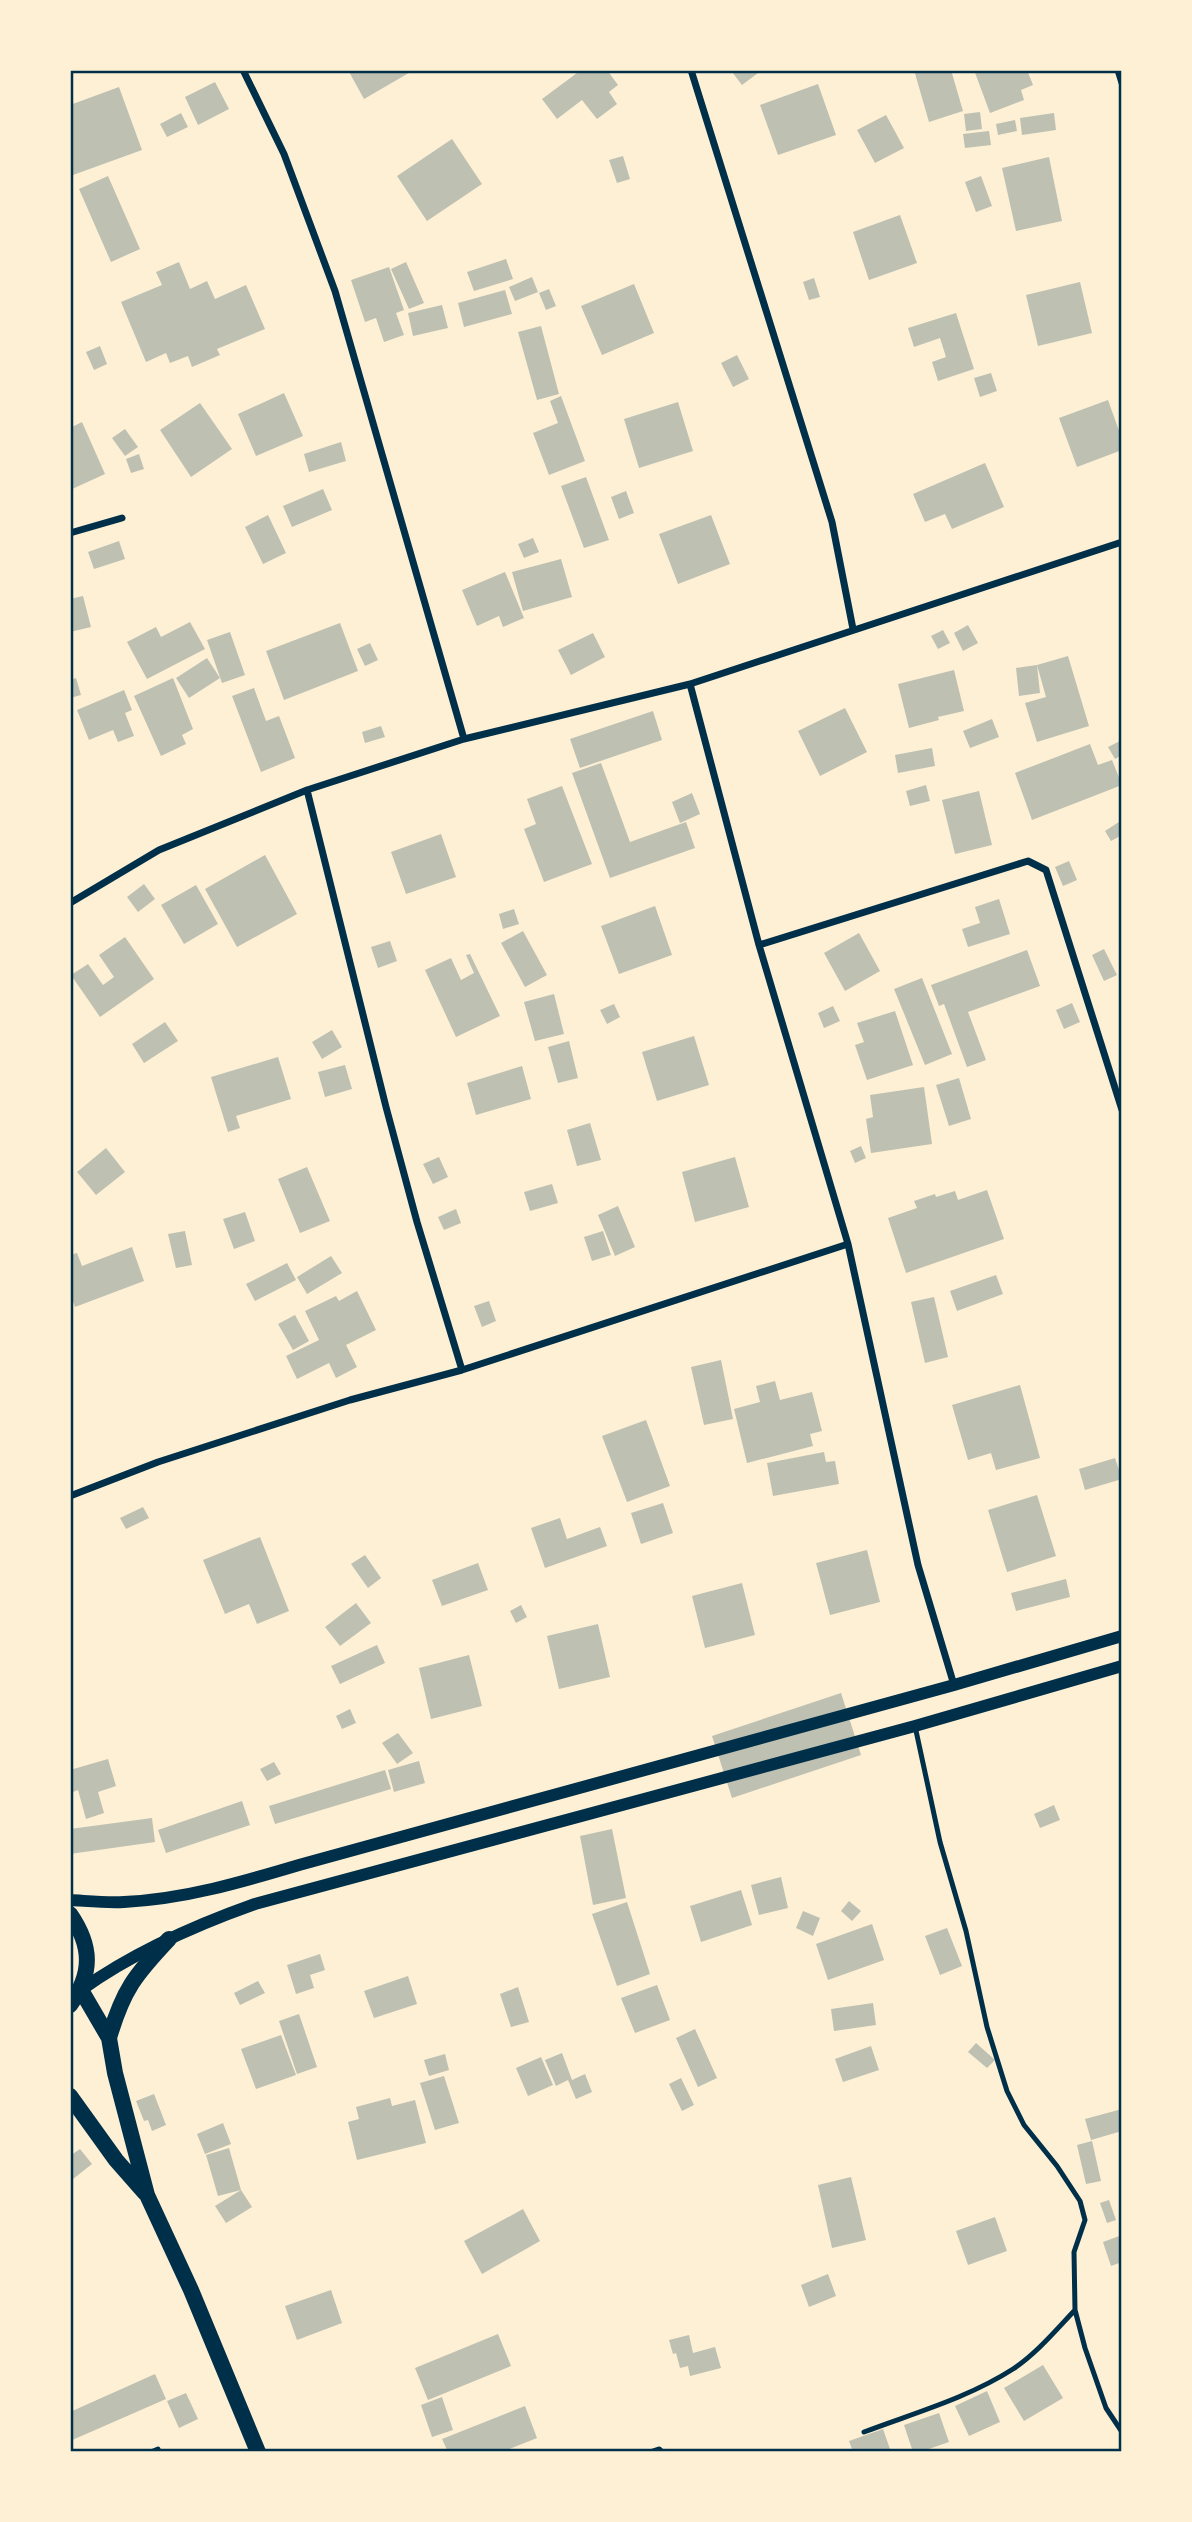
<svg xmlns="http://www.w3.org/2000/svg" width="1192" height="2522" viewBox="0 0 1192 2522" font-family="Karla,sans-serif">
<rect width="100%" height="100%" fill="#fdf0d5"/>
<path fill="#bec0b2" d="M348 70H414L364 99Z
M581 70H607L618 85 609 92 617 104 597 119 582 100 557 119 542 99Z
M734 70H756L758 73 742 85 732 72Z
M914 70H951L963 111 929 122Z
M974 70H1027L1033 85 1021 90 1024 100 990 113Z
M215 82 229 109 198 125 185 97Z
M818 84 836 135 778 155 760 105Z
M119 87 142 150 73 175 70 166V105Z
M980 112 982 129 966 131 964 114Z
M181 113 188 127 167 137 160 124Z
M1054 113 1056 130 1022 135 1020 118Z
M886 115 904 148 875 163 857 130Z
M1015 120 1017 131 998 135 996 124Z
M989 131 991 145 965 148 963 134Z
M452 139 482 184 427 221 397 176Z
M623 156 630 179 617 183 609 160Z
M1049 157 1062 221 1016 231 1002 168Z
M108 176 140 249 111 262 79 189Z
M981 176 992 206 976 212 965 182Z
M900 215 917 263 869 280 853 232Z
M506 259 513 279 474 291 467 272Z
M179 262 190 289 207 281 215 299 246 285 265 329 217 349 220 355 192 367 188 356 170 363 166 353 146 362 121 302 162 285 156 272Z
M406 262 424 303 409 309 391 269Z
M389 267 404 310 396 313 404 335 384 342 376 318 365 322 351 280Z
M532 277 538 292 515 301 509 287Z
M814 278 820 297 809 300 803 282Z
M1080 282 1092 333 1038 346 1026 295Z
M634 284 654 333 602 355 581 306Z
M549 289 556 306 546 310 539 293Z
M505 290 512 314 464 327 458 303Z
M442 305 448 328 413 336 408 313Z
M956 313 974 369 938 381 932 362 946 357 940 338 914 347 908 328Z
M541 326 559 394 537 400 518 332Z
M100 346 107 364 94 370 86 352Z
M737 355 749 379 733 387 721 363Z
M991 373 997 391 980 397 974 378Z
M284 393 303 436 256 456 238 414Z
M561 396 585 461 549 475 533 433 558 423 550 401Z
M1108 400 1122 439V450L1077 467 1059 418Z
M678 402 693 451 639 468 624 419Z
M200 403 232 449 191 477 160 430Z
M82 422 105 474 70 490V428Z
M125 429 138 447 125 456 112 438Z
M341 442 346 461 309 472 304 454Z
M139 454 144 469 131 473 126 459Z
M985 463 1004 507 952 529 945 514 925 522 913 494Z
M586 477 609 540 584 548 561 486Z
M323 489 332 510 292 527 283 506Z
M626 491 634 513 619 519 611 497Z
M268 515 286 553 263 564 245 527Z
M711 515 730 564 678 584 659 534Z
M533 538 539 552 524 558 518 544Z
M119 541 125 559 94 569 88 552Z
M561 559 572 597 523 611 512 572Z
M505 572 524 618 503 627 499 616 477 626 462 590Z
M83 596 91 627 70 632V599Z
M190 622 205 649 147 679 127 642 156 627 161 637Z
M340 623 358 671 284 700 266 651Z
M968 625 978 643 963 651 954 633Z
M943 630 950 643 938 649 931 636Z
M230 632 245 675 222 683 207 640Z
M593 633 605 657 571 675 558 650Z
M370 643 378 660 365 666 357 649Z
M1068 656 1089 726 1037 742 1025 703 1046 697 1037 665Z
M207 658 220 678 189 698 176 678Z
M1037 665 1040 693 1019 696 1016 668Z
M954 670 964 711 938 717 939 720 909 728 898 684Z
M76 678 81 695 70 698V680Z
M173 678 193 729 182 735 186 744 161 756 134 696Z
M254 688 266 721 279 716 295 758 261 772 232 696Z
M124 690 132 710 125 713 134 736 118 742 113 730 89 740 77 710Z
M845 708 867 752 820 776 798 731Z
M653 711 662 740 580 768 570 739Z
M992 719 999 737 970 748 963 731Z
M381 726 385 737 365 743 362 732Z
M1122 740V755L1115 759 1108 747Z
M1090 744 1098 765 1112 760 1122 785 1032 820 1015 773Z
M932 748 935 766 898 773 895 755Z
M601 763 630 842 686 822 695 848 610 878 572 773Z
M926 785 930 801 910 806 906 791Z
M562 786 592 864 544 882 524 829 536 824 527 799Z
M979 791 992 845 955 854 942 800Z
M692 793 700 814 680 823 672 802Z
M1122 820V835L1111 841 1105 831Z
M441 834 456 877 406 894 391 852Z
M265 855 297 914 237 947 205 889Z
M1069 861 1077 880 1063 886 1055 867Z
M144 884 155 899 138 912 127 897Z
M196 885 218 924 184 944 161 905Z
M999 899 1010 934 968 947 962 929 980 923 975 907Z
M655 906 672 955 619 974 601 926Z
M514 909 519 924 503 929 499 914Z
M523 931 547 975 525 987 501 943Z
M859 933 880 971 845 991 824 953Z
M125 937 154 979 100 1017 71 975 88 964 103 985 114 977 99 955Z
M390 941 397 961 378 968 371 947Z
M1104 949 1117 975 1104 981 1092 955Z
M1027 950 1040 986 968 1012 986 1060 967 1067 944 1004 939 1006 931 985Z
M470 954 500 1016 456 1037 425 970 451 958 461 980 474 973 466 955Z
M922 978 952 1054 925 1065 894 989Z
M554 994 564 1034 535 1041 524 1002Z
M1072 1003 1080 1022 1064 1029 1056 1010Z
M614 1004 620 1017 607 1024 600 1010Z
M833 1006 840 1021 824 1028 818 1013Z
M895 1011 913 1065 867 1080 855 1045 864 1042 857 1023Z
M165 1022 178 1041 144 1063 132 1044Z
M332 1030 342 1047 322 1059 312 1042Z
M694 1036 709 1085 657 1101 642 1052Z
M569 1041 578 1078 558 1083 548 1047Z
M278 1057 291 1099 236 1116 240 1128 228 1132 211 1077Z
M345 1065 352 1089 325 1097 318 1072Z
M522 1066 531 1099 476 1115 467 1083Z
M959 1078 971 1119 949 1126 936 1085Z
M924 1087 932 1144 871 1153 866 1119 873 1117 870 1095Z
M590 1123 601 1160 577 1166 567 1130Z
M861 1146 866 1158 855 1163 850 1151Z
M106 1148 125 1172 96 1195 77 1172Z
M439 1157 448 1177 433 1184 423 1164Z
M735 1157 749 1207 695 1222 682 1172Z
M307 1167 330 1221 300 1233 278 1179Z
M552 1184 558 1203 530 1211 524 1192Z
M987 1190 1004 1239 906 1273 888 1218 917 1208 914 1201 935 1194 936 1197 955 1191 958 1200Z
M618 1206 635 1247 615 1256 598 1215Z
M456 1209 461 1223 444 1230 438 1217Z
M245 1212 255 1241 234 1249 223 1219Z
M185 1231 192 1265 176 1268 168 1234Z
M603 1231 611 1255 592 1261 584 1237Z
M132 1247 144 1281 75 1307 70 1293V1255L77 1253 82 1266Z
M331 1256 342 1273 307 1294 297 1277Z
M287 1263 296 1280 255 1301 246 1284Z
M996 1275 1003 1294 957 1311 950 1291Z
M357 1291 376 1330 346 1345 357 1367 336 1378 329 1363 297 1379 286 1356 319 1340 305 1311 336 1296 339 1301Z
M934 1297 948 1357 925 1363 911 1302Z
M489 1301 496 1321 482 1327 474 1306Z
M295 1315 309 1341 293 1350 278 1324Z
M721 1360 733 1419 704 1425 691 1367Z
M775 1381 780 1400 812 1392 822 1431 810 1434 813 1446 747 1463 734 1409 760 1402 756 1386Z
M1020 1385 1040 1458 996 1470 991 1453 968 1460 952 1405Z
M646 1420 670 1486 627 1502 602 1436Z
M824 1452 826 1462 835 1461 839 1484 773 1496 767 1463Z
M1115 1458 1122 1479 1085 1490 1079 1469Z
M1037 1495 1056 1556 1007 1572 988 1510Z
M663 1503 673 1533 641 1544 631 1513Z
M143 1507 149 1518 126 1529 120 1518Z
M560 1518 567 1539 600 1527 607 1546 545 1568 531 1528Z
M260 1537 289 1611 257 1624 249 1604 225 1614 203 1560Z
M867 1550 880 1602 830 1615 816 1563Z
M365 1555 381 1578 368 1588 351 1564Z
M478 1563 488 1590 442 1606 432 1580Z
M1066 1579 1070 1597 1016 1611 1011 1593Z
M742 1583 755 1635 705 1648 692 1596Z
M356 1603 371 1623 340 1646 325 1627Z
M521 1605 527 1617 516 1623 510 1611Z
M598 1624 610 1677 559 1689 547 1636Z
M377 1645 385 1663 340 1684 331 1666Z
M469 1655 482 1706 431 1719 419 1668Z
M841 1693 861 1755 732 1798 712 1736Z
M350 1709 356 1723 342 1729 336 1716Z
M398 1733 413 1753 397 1764 382 1743Z
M108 1759 116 1786 98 1792 104 1813 86 1819 78 1790 70 1793V1770Z
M419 1761 425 1783 394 1792 388 1770Z
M274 1762 281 1774 267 1781 260 1769Z
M385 1770 391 1789 275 1824 269 1806Z
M242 1801 250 1825 166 1853 158 1830Z
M1054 1805 1060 1820 1040 1828 1034 1814Z
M152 1818 155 1842 70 1854V1829Z
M612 1829 626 1898 593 1905 580 1836Z
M781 1877 788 1908 759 1915 751 1885Z
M741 1890 752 1925 701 1942 690 1906Z
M849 1901 861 1911 852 1921 841 1911Z
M627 1902 650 1974 617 1986 592 1914Z
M803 1911 820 1918 813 1936 796 1928Z
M872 1924 884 1960 828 1980 816 1944Z
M947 1928 962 1966 940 1975 925 1936Z
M320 1954 325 1970 310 1975 314 1988 296 1994 287 1965Z
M408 1976 417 2004 374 2018 364 1991Z
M258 1981 265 1993 240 2005 234 1993Z
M657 1985 670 2020 635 2033 621 1998Z
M518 1987 529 2022 511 2027 500 1994Z
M873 2003 876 2025 834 2031 831 2009Z
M299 2014 317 2067 297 2074 279 2021Z
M695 2029 717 2078 698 2087 676 2038Z
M281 2035 296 2075 256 2089 241 2049Z
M976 2043 995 2060 987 2068 968 2052Z
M871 2046 879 2070 843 2082 835 2059Z
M562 2053 572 2080 585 2074 592 2092 576 2099 568 2080 556 2086 545 2060Z
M445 2054 449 2070 429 2076 424 2060Z
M541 2057 553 2085 528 2096 516 2068Z
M444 2076 459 2123 435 2130 420 2083Z
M681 2078 694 2105 682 2111 669 2084Z
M154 2094 166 2125 152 2131 148 2120 144 2121 136 2101Z
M390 2098 392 2106 415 2100 426 2143 357 2160 348 2122 359 2119 356 2107Z
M1122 2109V2131L1091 2140 1085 2119Z
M223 2123 231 2144 205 2154 197 2134Z
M1092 2141 1101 2181 1086 2184 1077 2145Z
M229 2148 241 2190 252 2207 226 2223 215 2206 241 2190 218 2196 206 2155Z
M80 2149 92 2164 73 2179 70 2175V2156Z
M851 2177 866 2240 832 2248 818 2185Z
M1109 2200 1116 2220 1107 2223 1100 2203Z
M523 2209 540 2241 482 2274 464 2241Z
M995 2217 1007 2251 968 2265 956 2231Z
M1122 2235V2262L1111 2266 1103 2242Z
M828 2274 836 2296 809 2307 801 2285Z
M331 2290 342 2323 297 2340 285 2306Z
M498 2334 511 2366 428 2400 415 2368Z
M689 2335 693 2353 715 2347 721 2368 690 2376 688 2366 680 2368 676 2353 673 2354 669 2340Z
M1043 2365 1063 2398 1024 2421 1004 2388Z
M155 2374 166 2399 70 2441V2412Z
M987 2391 1000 2422 969 2436 955 2406Z
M186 2393 198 2419 179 2428 167 2401Z
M442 2397 453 2430 432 2437 421 2405Z
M525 2406 537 2438 502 2452H448L442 2439Z
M939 2413 949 2442 920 2452H913L904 2425Z
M883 2429 891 2452H853L849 2441Z"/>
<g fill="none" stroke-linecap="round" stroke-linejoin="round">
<path stroke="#003049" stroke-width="5" d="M915 1726 940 1842 966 1931 987 2027 1007 2091 1024 2125 1057 2166 1080 2201 1085 2220 1074 2252 1075 2310 1085 2348 1106 2408 1122 2432
M864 2432C914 2413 968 2398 1013 2369 1036 2354 1056 2330 1075 2310
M151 2452 158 2449"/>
<path stroke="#003049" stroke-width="7" d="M243 70 284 154 335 291 464 739
M691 70 832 522 853 629
M1118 70 1122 83
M70 533 122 518
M690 684 759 945 848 1244 918 1565 954 1685
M307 790 386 1107 417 1222 462 1370
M70 903 159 850 307 790 464 739 690 684 1122 542
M759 945 1028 861 1046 870 1122 1110
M70 1496 158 1462 350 1400 462 1370 848 1244
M653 2452 659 2450 661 2452"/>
<path stroke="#003049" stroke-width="12" d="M70 1900C88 1901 106 1903 124 1902 185 1899 242 1882 299 1865L954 1685 1122 1636
M81 1990C134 1952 193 1926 255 1904L915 1726 1122 1666"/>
<path stroke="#003049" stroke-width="16" d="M70 1914C92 1946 93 1973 70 2005
M81 1990 109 2038 115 2073 147 2195 191 2290 258 2452
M109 2038C123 1990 135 1975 169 1939
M70 2096 116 2160 145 2193"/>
</g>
<rect width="1192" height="2522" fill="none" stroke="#fdf0d5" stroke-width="144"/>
<rect x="72" y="72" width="1048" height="2378" fill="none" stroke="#003049" stroke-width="2.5"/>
</svg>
